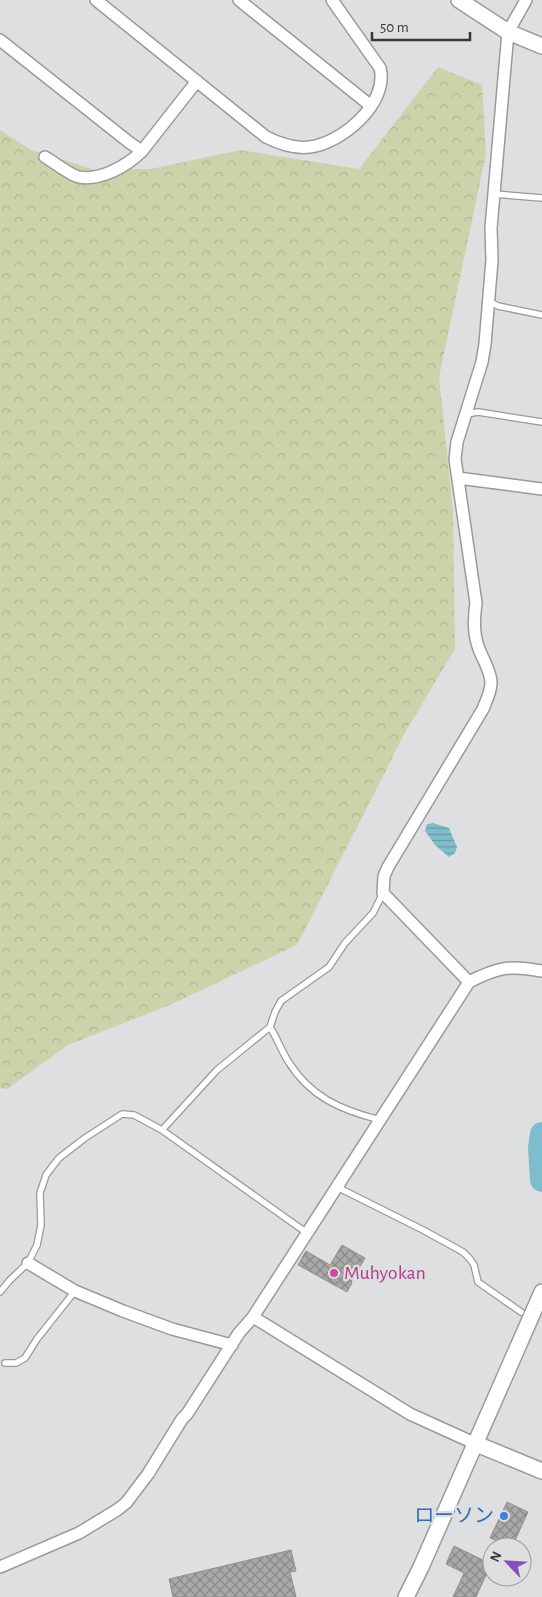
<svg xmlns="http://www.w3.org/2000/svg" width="542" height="1597" viewBox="0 0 542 1597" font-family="'Alegreya Sans','Noto Sans JP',sans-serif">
<defs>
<pattern id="forest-crowns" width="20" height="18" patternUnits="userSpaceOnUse" patternTransform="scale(1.25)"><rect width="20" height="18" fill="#ced2aa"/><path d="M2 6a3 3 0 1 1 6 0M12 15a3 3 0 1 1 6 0" fill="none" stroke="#b2b593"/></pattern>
<pattern id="water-rules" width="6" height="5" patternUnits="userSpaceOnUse" patternTransform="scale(1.25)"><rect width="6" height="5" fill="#7fbdcc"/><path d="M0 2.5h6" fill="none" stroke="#699ba7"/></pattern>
<pattern id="building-cross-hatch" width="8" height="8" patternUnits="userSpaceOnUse" patternTransform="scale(1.25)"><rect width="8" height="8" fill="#a9a8a6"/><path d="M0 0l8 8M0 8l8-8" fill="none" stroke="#8b8a88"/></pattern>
</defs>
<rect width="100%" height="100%" fill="#dedfe1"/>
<path fill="url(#forest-crowns)" d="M438 67 482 85 486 154 439 377 453 511 455 649 407 729 297 945 172 1004 68 1045 7 1089 0 1088V130L31 150 95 170 151 169 240 150 359 169Z"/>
<path fill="url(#water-rules)" d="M433 823 449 828 457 847 455 853 449 857 435 845 425 831 427 824Z"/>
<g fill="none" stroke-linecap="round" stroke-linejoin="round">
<path stroke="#7fbdcc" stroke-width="24" d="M542 1134 540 1148 542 1180"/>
</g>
<path fill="url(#building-cross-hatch)" stroke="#929190" d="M342 1245 365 1258 351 1282 352 1283 347 1292 298 1265 306 1251 330 1265Z
M507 1502 528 1512 512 1547 490 1538Z
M454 1546 491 1564 476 1597H453L464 1573 446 1564Z
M291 1550 296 1571 290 1572 296 1597H173L169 1579Z"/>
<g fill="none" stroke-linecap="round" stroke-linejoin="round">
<defs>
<path id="lane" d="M494 194 542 198
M488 301 498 306 542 315
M466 414 478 412 542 422
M270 1027C277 1038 281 1050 288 1061 310 1097 341 1110 380 1120
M162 1130 217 1070 270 1027 275 1012 281 1001 329 967 345 943 373 913 383 893
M337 1187 423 1230 463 1252 470 1259 474 1265 478 1282 521 1312
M0 1292 10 1280 28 1263 37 1245 41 1225 40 1193 46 1175 52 1167 59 1158 85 1138 122 1114 134 1115 162 1130 307 1233
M5 1363H16L25 1358 37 1339 75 1291"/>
<path id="street" d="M96 0 266 137C280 144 294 149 310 147 342 143 389 103 380 68L332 0
M239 0 371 106
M0 40 130 143 142 151 197 81
M45 157C54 162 70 175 79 177 100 181 127 166 142 151
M458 478 542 489
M469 982 383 893 384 876 388 867 483 709C486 701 491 692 491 683 491 671 483 660 479 649 473 634 474 619 476 603L455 459 457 442 482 362 485 344 492 260 491 228 508 32 526 0
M28 1263 75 1291 123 1311 172 1329 232 1345
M253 1317 410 1414 474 1443
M0 1567 79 1533 117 1510 126 1503 148 1474 182 1419 187 1414 239 1333 253 1317 469 982C498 967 510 965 542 971"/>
<path id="secondary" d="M459 0 508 32 542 46
M474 1443 542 1471
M406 1597 421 1567 542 1292"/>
</defs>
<use href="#lane" stroke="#999a9c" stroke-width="8"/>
<use href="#street" stroke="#999a9c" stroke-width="14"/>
<use href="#secondary" stroke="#999a9c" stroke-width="18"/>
<use href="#lane" stroke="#fff" stroke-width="5.5"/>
<use href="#street" stroke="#fff" stroke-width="11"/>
<use href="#secondary" stroke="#fff" stroke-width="15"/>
</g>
<circle fill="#d1479c" stroke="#dedfe1" stroke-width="2" cx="334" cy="1273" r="5"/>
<circle fill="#3f7fe0" stroke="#dedfe1" stroke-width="2" cx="504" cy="1516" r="5"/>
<g text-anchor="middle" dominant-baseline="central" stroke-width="4.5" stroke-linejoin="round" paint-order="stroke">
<g font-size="20" fill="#b23c85" stroke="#dedfe1" text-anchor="start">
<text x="344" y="1273">Muhyokan</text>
</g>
<g font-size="20" fill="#366cbe" stroke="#dedfe1" text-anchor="end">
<text x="494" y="1516">ローソン</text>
</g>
</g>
<g transform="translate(507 1562) rotate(295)"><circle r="24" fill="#dedfe1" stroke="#9c9c9e"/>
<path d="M0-4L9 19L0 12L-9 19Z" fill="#8a4bc0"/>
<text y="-8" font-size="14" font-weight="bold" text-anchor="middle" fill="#383839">N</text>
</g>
<path d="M372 32v8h98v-8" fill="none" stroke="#383839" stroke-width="2.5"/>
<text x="380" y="32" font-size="15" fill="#383839" stroke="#dedfe1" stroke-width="4" paint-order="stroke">50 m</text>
</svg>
